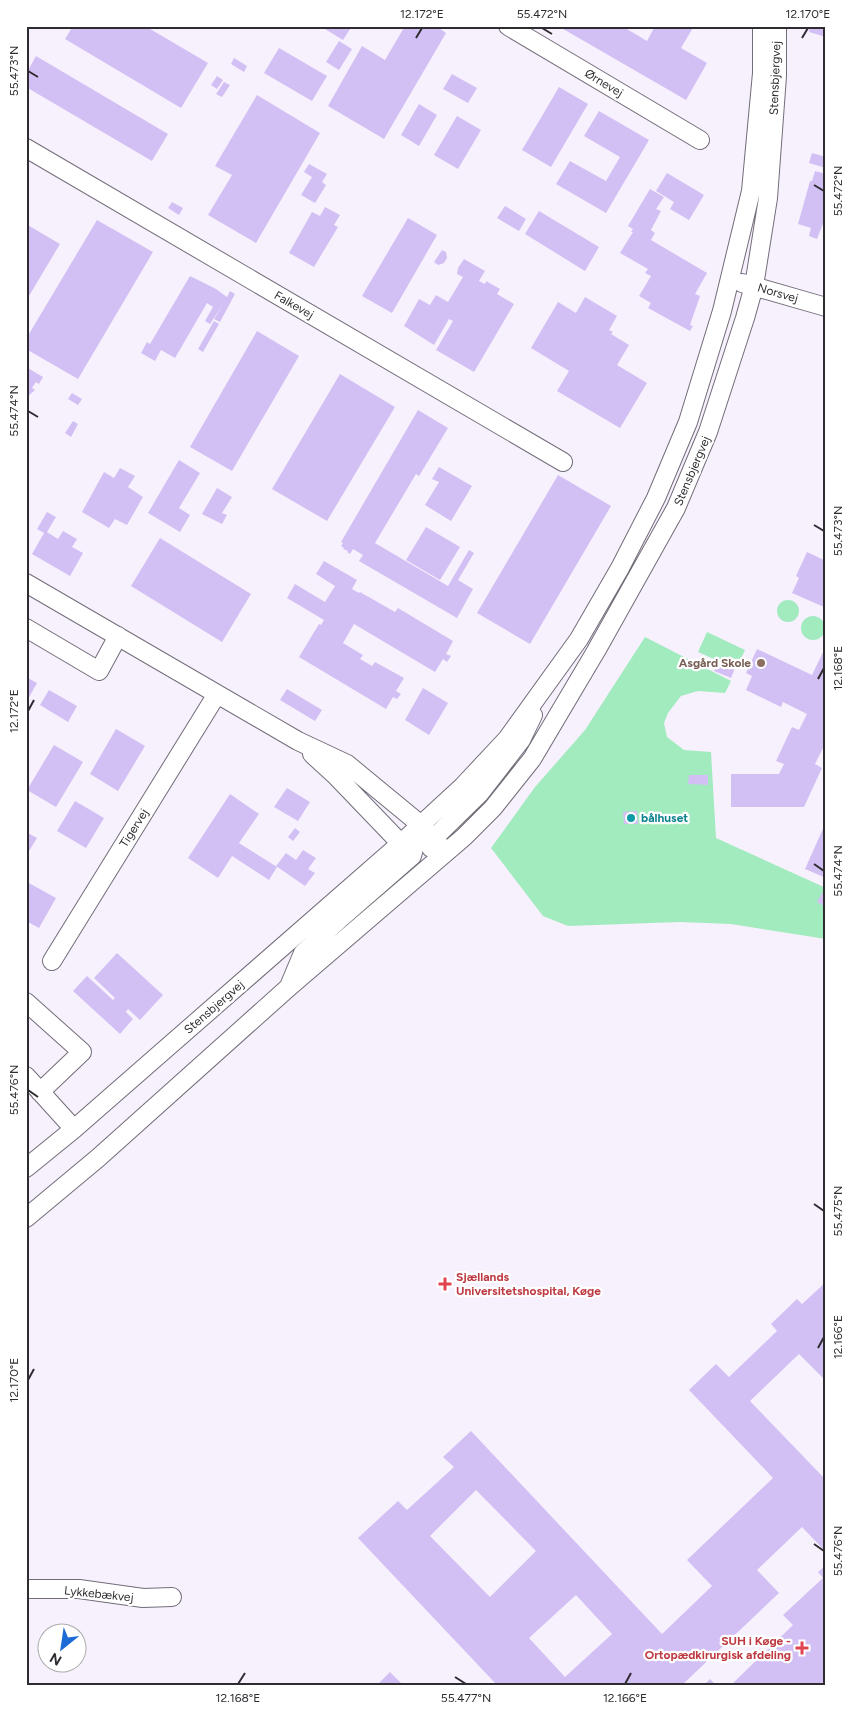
<svg xmlns="http://www.w3.org/2000/svg" width="852" height="1711" viewBox="0 0 852 1711" font-family="Figtree,sans-serif">
<rect width="100%" height="100%" fill="#f7f1fd"/>
<path fill="#a2ebbf" d="M777 611a11 11 0 1 1 22 0a11 11 0 1 1-22 0Z
M801 628a12 12 0 1 1 24 0a12 12 0 1 1-24 0Z
M707 632 745 650 736 669 698 652Z
M645 637 731 681 725 693 698 691 681 696 668 713 664 723 667 737 684 750 711 752 716 838 826 888V939L731 924 680 922 568 926 543 916 491 848 535 787 585 730Z"/>
<path fill="#d2c0f4" fill-rule="evenodd" d="M73 26H145L208 63 181 108 65 39Z
M320 26H352L343 40Z
M405 26H436L446 33 384 139 328 106 362 46 385 60Z
M558 26H622L647 41 655 26H694L681 48 707 63 686 100Z
M810 26H826V37L809 32Z
M339 41 352 49 339 70 326 62Z
M279 48 327 76 312 101 264 73Z
M36 56 168 134 152 161 26 87V74Z
M234 58 247 66 244 72 231 64Z
M452 74 477 88 468 103 443 89Z
M217 76 223 80 217 89 211 85Z
M224 82 230 85 222 97 216 94Z
M559 87 588 104 551 167 522 150Z
M257 95 320 133 256 243 208 215 232 175 215 166Z
M419 104 437 115 419 146 401 135Z
M599 111 649 140 606 213 556 184 570 161 606 181 620 157 584 136Z
M457 116 481 130 458 169 434 155Z
M812 153 826 157V168L809 163Z
M309 164 327 174 322 182 326 185 315 203 301 195 312 177 304 172Z
M815 171 826 174V216L817 239 809 236 811 228 798 224 810 181H812Z
M667 173 704 195 689 220 670 209 674 202 656 191Z
M650 189 664 197 656 209 661 211 651 230 655 233 651 240 707 273 695 294 700 296 690 325 693 326 690 331 648 308 651 303 639 296 651 276 645 273 648 269 620 253 633 232H631L633 229 628 226Z
M172 202 183 208 179 215 168 208Z
M505 206 526 219 519 231 497 218Z
M325 207 340 215 334 225 338 227 314 267 289 253 312 212 320 216Z
M539 211 599 247 585 271 525 234Z
M408 218 437 235 392 313 362 296Z
M97 220 153 252 78 379 26 349V339Z
M26 224 60 244 26 301Z
M442 250 446 252 447 258 444 263 438 265 434 262Z
M464 259 485 271 479 281 485 284 486 281 500 289 497 294 514 304 474 372 436 350 453 321 449 319 434 345 404 326 419 299 430 305 436 295 448 302 463 277 457 274 458 268Z
M190 276 216 289 227 297 230 291 235 294 220 322 214 319 223 304 210 324 205 321 213 307 207 303 175 358 161 350 155 361 141 353 147 342 150 344Z
M585 297 617 316 609 330 613 332 611 334 629 345 617 365 647 383 620 428 557 391 569 371 531 348 558 302 576 313Z
M214 321 219 324 203 352 198 349Z
M257 331 299 356 232 471 190 447Z
M26 367 43 377 39 384 36 382 32 388 35 390 26 398Z
M340 374 395 407 327 521 272 489Z
M72 393 82 399 78 405 68 399Z
M418 410 448 428 419 476 416 474 375 543 448 586 469 550 474 553 458 580 473 589 457 618 359 561 363 555 353 549 350 554 347 552 348 551 343 549 344 548 341 546 343 543 341 542Z
M73 421 78 424 71 437 65 433Z
M179 460 200 473 179 508 190 515 180 532 148 513Z
M439 467 472 486 451 521 425 505 439 482 432 479Z
M120 468 135 476 128 487 143 497 127 525 115 519 109 528 82 512 104 472 114 478Z
M558 475 611 506 530 644 477 613Z
M217 488 232 497 222 513 227 515 222 524 202 514Z
M47 512 56 517 47 532 58 539 63 531 77 539 72 547 83 553 70 576 32 554 44 533 37 529Z
M426 527 460 547 440 580 406 560Z
M160 538 251 594 222 642 131 586Z
M807 552 826 561V603L824 607 792 593 799 578 796 576Z
M324 561 357 580 352 589 359 593 360 592 395 612 398 608 453 641 446 654 451 656 447 662 443 659 435 672 354 624 343 643 363 655 360 659 372 666 375 662 404 678 396 691 401 694 397 699 393 697 386 709 299 657 319 624 321 625 324 620 287 598 295 584 325 602 335 586 316 574Z
M826 646V747L824 746 815 764 822 768 804 807H731V774H779L784 764 776 761 792 727 799 730 807 714 783 702 781 707 746 690 752 676 746 673 757 649 812 675Z
M720 662 735 668 731 678 714 671Z
M26 677 37 683 28 699 26 698Z
M423 688 448 703 429 735 405 720Z
M287 689 322 710 315 721 280 700Z
M49 690 77 706 68 722 40 705Z
M116 729 145 746 118 791 90 774Z
M54 745 83 762 56 807 27 790Z
M689 775H708V785L688 784Z
M287 788 310 802 298 821 274 807Z
M230 794 259 814 239 843 277 867 269 880 232 856 218 878 188 858Z
M75 801 104 818 86 848 57 831Z
M637 811 638 824H624L623 812Z
M826 822V878L805 869Z
M295 828 300 832 293 841 288 837Z
M26 832 37 838 26 856Z
M303 850 316 858 308 869 315 873 305 886 276 866 286 853 296 860Z
M27 882 56 898 39 928 26 921Z
M822 893 826 895V907L817 902Z
M117 953 163 995 140 1020 128 1009 126 1012 133 1019 120 1034 73 991 87 976 113 1000 115 998 94 978Z
M826 1282V1381L799 1354 750 1401 825 1479 826 1478V1551H825L802 1527 757 1570 779 1593 682 1685H643L641 1683 640 1685H497L358 1538 398 1501 407 1510 454 1467 443 1457 471 1431 662 1634 712 1586 687 1560 773 1478 689 1390 716 1364 729 1377 777 1331 771 1324 797 1299 802 1304ZM476 1490 536 1551 490 1597 430 1536ZM576 1595 612 1634 565 1677 529 1638Z
M826 1565V1685H731L793 1625 783 1615 823 1578 818 1572Z
M390 1672 403 1685H377Z
M710 1679 716 1685H704Z"/>
<g fill="none" stroke-linecap="round" stroke-linejoin="round">
<defs>
<path id="minor" d="M508 26 700 140
M26 148 563 462
M742 283 826 307
M26 583 298 741 347 764 421 825 446 852
M26 628 99 671 118 636
M312 754 337 777 408 851
M431 848 434 838 480 793 521 740 533 715
M52 961 217 694
M290 984 303 953 342 917 412 856 420 825
M26 1002 82 1052 40 1092
M26 1076 74 1129
M26 1168 74 1129 400 844 463 786 507 739 579 639 620 568 656 498 688 422 722 311 751 191 762 73V26
M26 1218 98 1158 289 987 464 837 493 808 532 759 596 651 676 508 708 432 745 318 754 286 768 198 777 76V26
M26 1589H79L143 1598 172 1597"/>
</defs>
<use href="#minor" stroke="#736c79" stroke-width="20"/>
<use href="#minor" stroke="#fff" stroke-width="18"/>
</g>
<path fill="none" stroke="#2f2c31" stroke-width="2" d="M542 28 552 34M416 38 422 28M802 38 808 28M28 71 38 77M814 185 824 191M28 411 38 417M814 525 824 531M818 679 824 668M28 711 34 700M814 864 824 871M28 1090 38 1097M814 1204 824 1211M818 1348 824 1337M28 1380 34 1369M814 1544 824 1551M455 1677 466 1684M238 1684 245 1673M625 1684 631 1673"/>
<circle fill="#8d6e63" stroke="#fff" stroke-width="2" cx="761" cy="663" r="5"/>
<circle fill="#0f9aa8" stroke="#fff" stroke-width="2" cx="631" cy="818" r="5"/>
<g fill="#e0444e" stroke="#fff" stroke-width="2">
<path d="M442.5 1276.5h5v5h5v5h-5v5h-5v-5h-5v-5h5z"/>
<path d="M799.5 1640.5h5v5h5v5h-5v5h-5v-5h-5v-5h5z"/>
</g>
<g text-anchor="middle" dominant-baseline="central" stroke-width="4.5" stroke-linejoin="round" paint-order="stroke">
<g font-size="12" fill="#2f2c31" stroke="#fff">
<text transform="translate(775 78) rotate(-88)">Stensbjergvej</text>
<text transform="translate(604 83) rotate(31)">Ørnevej</text>
<text transform="translate(778 293) rotate(16)">Norsvej</text>
<text transform="translate(294 305) rotate(30)">Falkevej</text>
<text transform="translate(692 471) rotate(-67)">Stensbjergvej</text>
<text transform="translate(134 828) rotate(-58)">Tigervej</text>
<text transform="translate(214 1007) rotate(-41)">Stensbjergvej</text>
<text transform="translate(99 1594) rotate(6)">Lykkebækvej</text>
</g>
<g font-size="12" font-weight="bold" fill="#785e54" stroke="#fff" text-anchor="end">
<text x="751" y="663">Asgård Skole</text>
</g>
<g font-size="12" font-weight="bold" fill="#0d838f" stroke="#fff" text-anchor="start">
<text x="641" y="818">bålhuset</text>
</g>
<g font-size="12" font-weight="bold" fill="#be3a42" stroke="#fff" text-anchor="start">
<text x="456" y="1277">Sjællands<tspan x="456" dy="14">Universitetshospital, Køge</tspan></text>
<text x="791" y="1641" text-anchor="end">SUH i Køge -<tspan x="791" dy="14">Ortopædkirurgisk afdeling</tspan></text>
</g>
</g>
<rect width="852" height="1711" fill="none" stroke="#ffffff" stroke-width="55"/>
<g transform="translate(62 1648) rotate(210)"><circle r="24" fill="#ffffff" stroke="#acabad"/>
<path d="M0-4L9 19L0 12L-9 19Z" fill="#1b6ad5"/>
<text y="-8" font-size="14" font-weight="bold" text-anchor="middle" fill="#2f2c31">N</text>
</g>
<rect x="28" y="28" width="796" height="1656" fill="none" stroke="#2f2c31" stroke-width="2"/>
<g font-size="12" text-anchor="middle" fill="#2f2c31">
<text x="422" y="18">12.172°E</text>
<text x="542" y="18">55.472°N</text>
<text x="808" y="18">12.170°E</text>
<text transform="translate(14 71) rotate(-90)" y="4">55.473°N</text>
<text transform="translate(838 191) rotate(-90)" y="4">55.472°N</text>
<text transform="translate(14 411) rotate(-90)" y="4">55.474°N</text>
<text transform="translate(838 531) rotate(-90)" y="4">55.473°N</text>
<text transform="translate(838 668) rotate(-90)" y="4">12.168°E</text>
<text transform="translate(14 711) rotate(-90)" y="4">12.172°E</text>
<text transform="translate(838 871) rotate(-90)" y="4">55.474°N</text>
<text transform="translate(14 1090) rotate(-90)" y="4">55.476°N</text>
<text transform="translate(838 1211) rotate(-90)" y="4">55.475°N</text>
<text transform="translate(838 1337) rotate(-90)" y="4">12.166°E</text>
<text transform="translate(14 1380) rotate(-90)" y="4">12.170°E</text>
<text transform="translate(838 1551) rotate(-90)" y="4">55.476°N</text>
<text x="238" y="1702">12.168°E</text>
<text x="466" y="1702">55.477°N</text>
<text x="625" y="1702">12.166°E</text>
</g>
</svg>
